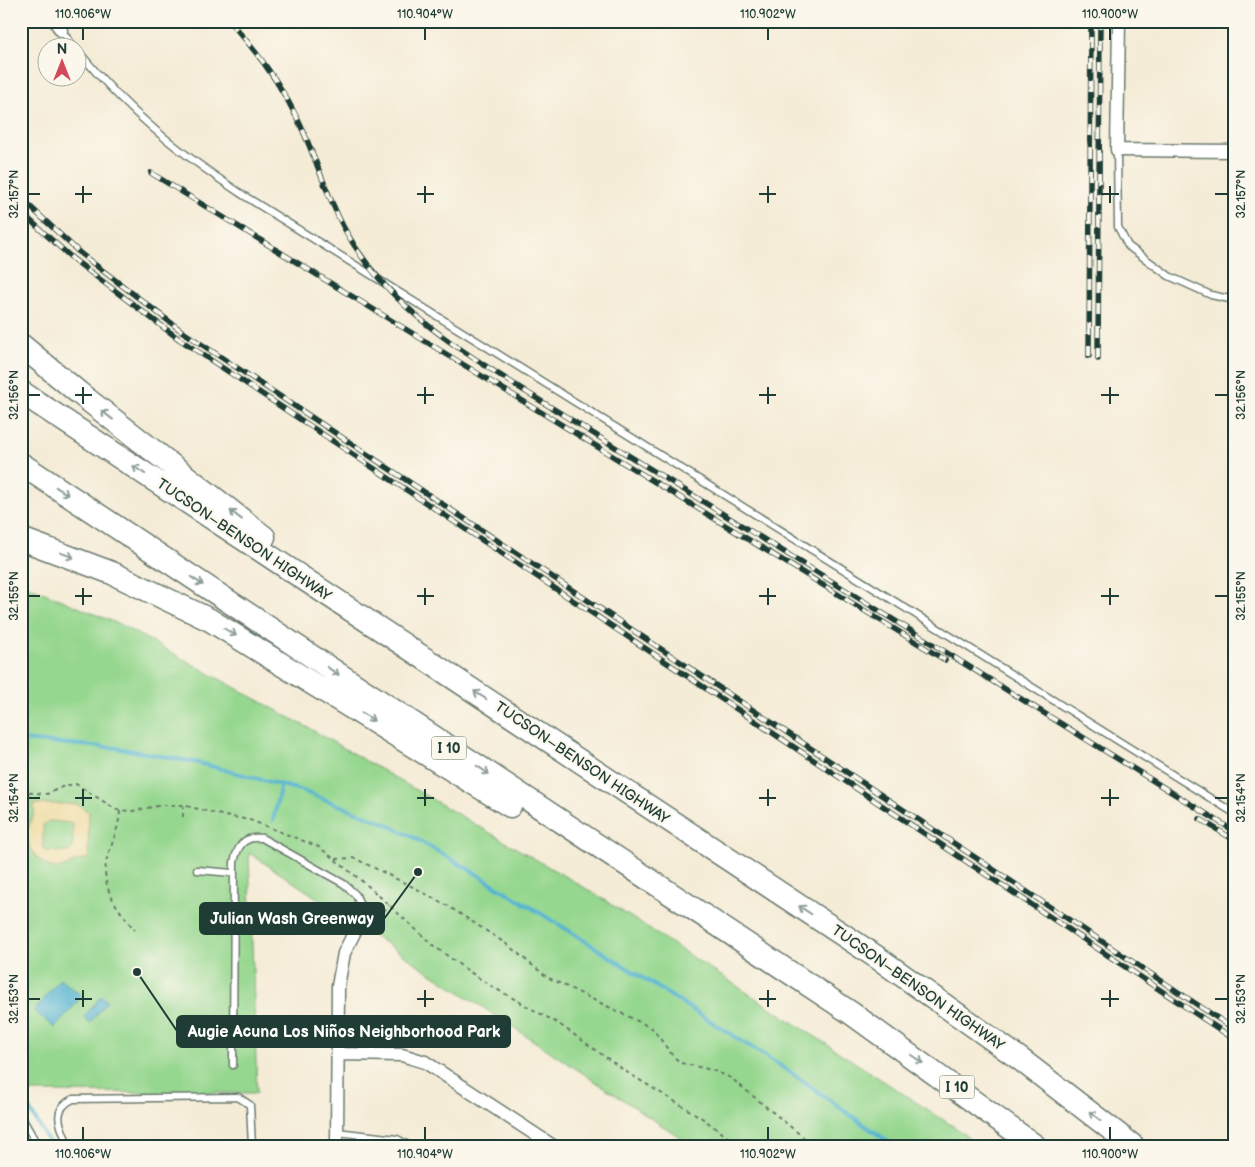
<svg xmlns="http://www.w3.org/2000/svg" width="1255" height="1167" viewBox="0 0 1255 1167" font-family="'Balsamiq Sans',sans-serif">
<rect width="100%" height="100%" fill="#fbf7ec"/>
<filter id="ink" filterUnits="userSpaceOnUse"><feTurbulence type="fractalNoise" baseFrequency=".02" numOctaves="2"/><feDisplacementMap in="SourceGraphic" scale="10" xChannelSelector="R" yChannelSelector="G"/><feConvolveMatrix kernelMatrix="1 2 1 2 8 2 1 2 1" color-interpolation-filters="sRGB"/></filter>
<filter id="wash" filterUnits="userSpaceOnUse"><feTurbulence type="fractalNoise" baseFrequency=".0096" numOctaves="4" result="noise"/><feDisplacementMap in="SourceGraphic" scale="20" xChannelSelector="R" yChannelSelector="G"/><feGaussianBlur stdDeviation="1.12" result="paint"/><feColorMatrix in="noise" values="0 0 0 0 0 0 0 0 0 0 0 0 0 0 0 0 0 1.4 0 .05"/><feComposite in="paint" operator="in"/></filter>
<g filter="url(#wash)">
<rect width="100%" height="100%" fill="#f5ecd7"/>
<path fill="#95d78e" stroke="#5a8a61" d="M21 583 121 625 309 728 592 892 959 1130 978 1146H693L249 853 257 1093 21 1092Z"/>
<path fill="#eeda9e" stroke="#868c69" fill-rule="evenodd" d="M34 804H77L89 812 88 859C72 859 71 867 59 868 41 869 21 844 29 826 33 816 35 817 34 804ZM49 821 73 823V848L68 852 45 851 43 848V825Z"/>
<path fill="#52b3d1" stroke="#387882" d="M60 979 82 996 55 1028 34 1011Z
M101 996 107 1001 90 1023 84 1017Z"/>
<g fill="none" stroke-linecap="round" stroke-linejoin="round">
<path stroke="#52b3d1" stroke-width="4" d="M21 740 117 748 199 763 300 790 382 822 413 837 475 873 571 932 793 1074 894 1146
M273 820 281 784
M21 1095 51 1146"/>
</g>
</g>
<g filter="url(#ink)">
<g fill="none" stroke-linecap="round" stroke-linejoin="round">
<defs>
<path id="lane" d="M61 30 75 48
M78 51C128 112 177 151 243 195L1234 813
M1117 150 1118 227 1128 246 1169 276 1211 295 1234 300
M197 870 233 873
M233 1065 234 862C238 845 244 836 262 838L344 884 356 895 362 910
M21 1116 38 1146
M337 1132 397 1139 410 1146
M69 1146C61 1128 50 1110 73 1099L238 1097 250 1105 252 1146"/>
<path id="street" d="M55 21 61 30
M1119 21 1117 150 1234 151
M337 1054 402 1055 425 1062 553 1146
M337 1146 338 986 344 953 361 919 362 910"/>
<path id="highway" d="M21 345 79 393 264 537
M21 392 878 958 1020 1059 1133 1146
M21 464 851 1013 1035 1146
M21 539 112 573 210 620 510 806"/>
</defs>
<use href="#lane" stroke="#6a7a6d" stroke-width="9"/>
<use href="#street" stroke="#6a7a6d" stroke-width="15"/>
<use href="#highway" stroke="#6a7a6d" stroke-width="25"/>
<path stroke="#6a7a6d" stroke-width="2" stroke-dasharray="4 4" stroke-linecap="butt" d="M21 792 47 794 64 786 76 784 117 810 133 811 162 805H183L225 816 250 820 319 847 367 885 434 946 464 968 491 986 559 1024 628 1073 702 1118 740 1146
M183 805V821
M120 811C119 826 114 838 109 852 97 884 116 907 135 930
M336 859 354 858 415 888 448 906 505 943 547 977 652 1028 673 1056 681 1063 712 1070 731 1078 814 1146
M373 924 389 905"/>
<use href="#lane" stroke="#fff" stroke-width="6"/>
<use href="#street" stroke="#fff" stroke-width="12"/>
<use href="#highway" stroke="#fff" stroke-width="22"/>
<defs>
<path id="rail" d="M229 21C257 51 280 83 298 120 315 155 326 194 344 228 387 307 456 347 528 393L1234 831
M151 173 945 660
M21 198 81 254 183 332 1234 1029
M21 212 73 259 179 339 1234 1039
M1089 356 1091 21
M1098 359 1100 21
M1200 819 1234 840"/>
</defs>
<use href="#rail" stroke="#1f3d34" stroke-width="5.5"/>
<use href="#rail" stroke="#fbf7ec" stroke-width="4" stroke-dasharray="11" stroke-linecap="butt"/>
</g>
<defs><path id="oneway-shaft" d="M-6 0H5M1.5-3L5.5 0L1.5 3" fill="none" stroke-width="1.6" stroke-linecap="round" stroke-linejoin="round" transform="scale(1.25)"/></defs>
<g stroke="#8f9e9a">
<use href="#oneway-shaft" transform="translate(107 415) rotate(-142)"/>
<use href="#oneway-shaft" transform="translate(139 470) rotate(-146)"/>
<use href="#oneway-shaft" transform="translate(62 491) rotate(33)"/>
<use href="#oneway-shaft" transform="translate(236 515) rotate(-142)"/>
<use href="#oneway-shaft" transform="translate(67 555) rotate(21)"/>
<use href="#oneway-shaft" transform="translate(197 581) rotate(33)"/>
<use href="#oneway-shaft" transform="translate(230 632) rotate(30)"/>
<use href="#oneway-shaft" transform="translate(333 671) rotate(34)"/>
<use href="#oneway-shaft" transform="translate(480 695) rotate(-147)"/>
<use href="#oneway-shaft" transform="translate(368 717) rotate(32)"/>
<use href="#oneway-shaft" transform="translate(483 770) rotate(33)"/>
<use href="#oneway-shaft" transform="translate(805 910) rotate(-147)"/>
<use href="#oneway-shaft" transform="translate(917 1059) rotate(35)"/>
<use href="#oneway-shaft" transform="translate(1095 1116) rotate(-142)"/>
</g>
</g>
<path fill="none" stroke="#1f3d34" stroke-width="2" d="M83 28V40M425 28V40M768 28V40M1110 28V40M83 186V203M425 186V203M768 186V203M1110 186V203M28 194H40M75 194H92M417 194H434M759 194H776M1101 194H1119M1215 194H1228M83 387V404M425 387V404M768 387V404M1110 387V404M28 395H40M75 395H92M417 395H434M759 395H776M1101 395H1119M1215 395H1228M83 588V605M425 588V605M768 588V605M1110 588V605M28 596H40M75 596H92M417 596H434M759 596H776M1101 596H1119M1215 596H1228M83 789V806M425 789V806M768 789V806M1110 789V806M28 798H40M75 798H92M417 798H434M759 798H776M1101 798H1119M1215 798H1228M83 990V1007M425 990V1007M768 990V1007M1110 990V1007M28 999H40M75 999H92M417 999H434M759 999H776M1101 999H1119M1215 999H1228M83 1127V1140M425 1127V1140M768 1127V1140M1110 1127V1140"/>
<g text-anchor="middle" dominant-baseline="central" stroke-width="4.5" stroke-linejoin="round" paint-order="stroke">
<g fill="#fbf7ec" stroke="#61756b" stroke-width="1">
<rect x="431.5" y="736.5" width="35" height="23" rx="4"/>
<rect x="939.5" y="1075.5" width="35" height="23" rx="4"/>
</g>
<g font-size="14" font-weight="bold" fill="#1f3d34">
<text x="449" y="748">I 10</text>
<text x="957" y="1087">I 10</text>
</g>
<g font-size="15" fill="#1f3d34" stroke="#fbf7ec">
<text transform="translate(244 540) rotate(34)">TUCSON–BENSON HIGHWAY</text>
<text transform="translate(582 763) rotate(34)">TUCSON–BENSON HIGHWAY</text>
<text transform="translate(918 988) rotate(35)">TUCSON–BENSON HIGHWAY</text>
</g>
</g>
<path fill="none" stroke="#1f3d34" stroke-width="2" d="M418 872L384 919M137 972L177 1031"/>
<g fill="#1f3d34" stroke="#fbf7ec" stroke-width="2">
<circle cx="418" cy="872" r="5"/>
<circle cx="137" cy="972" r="5"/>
</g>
<g fill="#1f3d34" stroke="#1f3d34" stroke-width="2">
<rect x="200" y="903" width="184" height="31" rx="5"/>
<rect x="177" y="1016" width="333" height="31" rx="5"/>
</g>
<g font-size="16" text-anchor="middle" font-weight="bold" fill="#fff">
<text x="292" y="924">Julian Wash Greenway</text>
<text x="344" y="1037">Augie Acuna Los Niños Neighborhood Park</text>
</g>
<rect width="1255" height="1167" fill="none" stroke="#fbf7ec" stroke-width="55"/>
<g transform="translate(62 62)"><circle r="24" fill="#fbf7ec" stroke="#a3ada2"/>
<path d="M0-4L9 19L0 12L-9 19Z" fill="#d1495b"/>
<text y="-8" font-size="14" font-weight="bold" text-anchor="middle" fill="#1f3d34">N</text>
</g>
<rect x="28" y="28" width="1200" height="1112" fill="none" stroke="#1f3d34" stroke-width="2"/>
<g font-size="12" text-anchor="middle" fill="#1f3d34">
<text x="83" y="18">110.906°W</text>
<text x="425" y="18">110.904°W</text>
<text x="768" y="18">110.902°W</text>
<text x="1110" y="18">110.900°W</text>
<text transform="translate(14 194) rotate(-90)" y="4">32.157°N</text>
<text transform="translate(1241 194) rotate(-90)" y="4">32.157°N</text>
<text transform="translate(14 395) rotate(-90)" y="4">32.156°N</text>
<text transform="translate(1241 395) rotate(-90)" y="4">32.156°N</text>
<text transform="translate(14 596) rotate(-90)" y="4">32.155°N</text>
<text transform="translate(1241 596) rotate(-90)" y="4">32.155°N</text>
<text transform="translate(14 798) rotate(-90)" y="4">32.154°N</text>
<text transform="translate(1241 798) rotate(-90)" y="4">32.154°N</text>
<text transform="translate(14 999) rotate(-90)" y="4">32.153°N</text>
<text transform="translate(1241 999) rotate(-90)" y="4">32.153°N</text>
<text x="83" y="1158">110.906°W</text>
<text x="425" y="1158">110.904°W</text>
<text x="768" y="1158">110.902°W</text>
<text x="1110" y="1158">110.900°W</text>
</g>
</svg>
